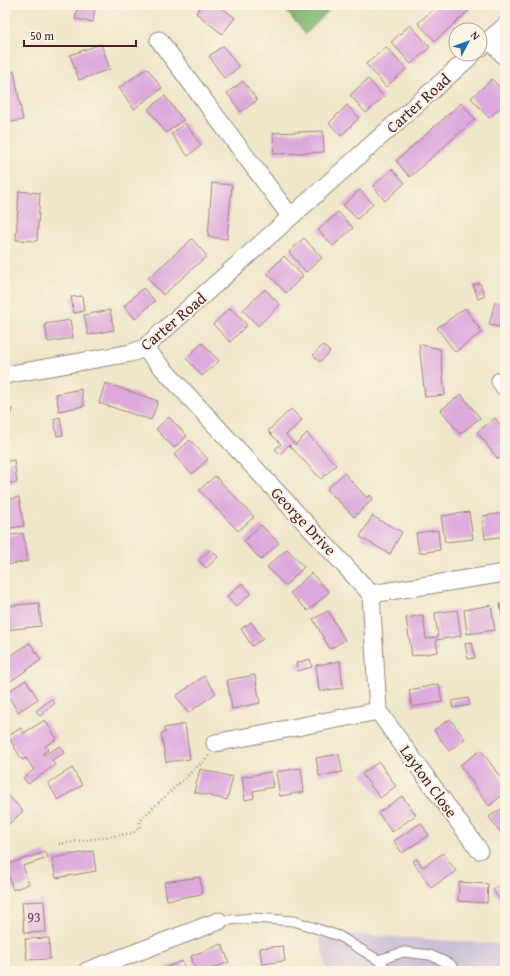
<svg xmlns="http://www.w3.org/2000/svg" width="510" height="976" viewBox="0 0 510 976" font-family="'Gentium Book Plus',serif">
<rect width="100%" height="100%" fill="#fcf5e5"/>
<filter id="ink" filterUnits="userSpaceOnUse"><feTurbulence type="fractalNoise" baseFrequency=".025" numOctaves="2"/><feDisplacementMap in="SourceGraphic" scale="8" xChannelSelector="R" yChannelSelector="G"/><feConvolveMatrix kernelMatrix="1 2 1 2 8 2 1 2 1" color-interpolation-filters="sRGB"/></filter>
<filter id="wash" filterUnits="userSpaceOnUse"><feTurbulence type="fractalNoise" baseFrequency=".012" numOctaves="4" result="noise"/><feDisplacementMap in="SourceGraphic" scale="16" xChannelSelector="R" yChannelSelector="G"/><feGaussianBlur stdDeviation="0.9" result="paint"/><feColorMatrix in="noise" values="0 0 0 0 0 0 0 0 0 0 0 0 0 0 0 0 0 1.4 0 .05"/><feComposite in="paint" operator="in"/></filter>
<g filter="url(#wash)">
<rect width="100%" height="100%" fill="#eee7ca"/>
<path fill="#c9bfd8" d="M318 932 501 944 505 955V971H327Z"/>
<path fill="#81b672" stroke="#666a4e" d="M281 5H334L306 34Z"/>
<g id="blocks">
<path fill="#dda9dd" d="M78 5H95L93 22 75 19Z
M202 5H219L235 18 222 34 196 13Z
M438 5H475L435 41 418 23Z
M410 25 430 47 411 64 391 42Z
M101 44 110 69 79 80 70 55Z
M223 46 239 67 224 78 209 56Z
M386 47 406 69 386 87 366 64Z
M147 68 162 88 134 109 119 88Z
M14 71 23 120 5 123V73Z
M368 79 384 97 366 113 350 95Z
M492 79 505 93V103L489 118 471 98Z
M243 81 257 100 241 112 227 93Z
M165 96 183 120 166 133 148 109Z
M461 103 475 119 410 177 396 161Z
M347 105 359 118 341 136 329 123Z
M185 123 201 145 188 156 171 134Z
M323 131 324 152 274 154 273 133Z
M392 169 405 183 385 201 373 186Z
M212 183 232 185 227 239 208 237Z
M360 190 373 204 357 219 343 205Z
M19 191 40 193 37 241 16 240Z
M338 212 353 228 333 246 318 230Z
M304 238 322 258 306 272 289 252Z
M192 239 207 256 163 295 148 278Z
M284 256 303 276 286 293 267 273Z
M480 283 485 296 478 299 473 285Z
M143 288 155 301 135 319 124 306Z
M265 289 280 305 258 326 243 310Z
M82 296 84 311 74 313 71 297Z
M495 302 505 304V328L489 325Z
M230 308 247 325 230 342 213 324Z
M465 308 482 332 455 352 437 328Z
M110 310 114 330 88 335 84 315Z
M70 320 73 338 48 342 45 324Z
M202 343 219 361 202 376 186 358Z
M419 344 440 349 445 395 425 397Z
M323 345 330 352 320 362 313 355Z
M105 383 158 401 151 420 99 403Z
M81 389 84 406 59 411 56 394Z
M461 394 480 418 460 434 441 410Z
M5 406 12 409 5 429Z
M291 409 302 420 286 435 295 445 307 433 336 465 321 479 289 445 280 454 275 449 281 444 268 431Z
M60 417 63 435 57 436 54 419Z
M169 417 187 436 174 448 156 429Z
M495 418 505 431V454L498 459 477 432Z
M190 440 208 459 192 474 174 455Z
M14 460 17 482 5 484V462Z
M344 473 367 498 370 495 373 499 354 517 327 489Z
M215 476 254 517 238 531 199 490Z
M19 497 24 526 5 529V500Z
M469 512 473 539 445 542 441 516Z
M504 513 505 536 485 539 482 516Z
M372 516 402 532 390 554 360 537Z
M261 525 279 543 261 560 244 541Z
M438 530 440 550 419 553 416 533Z
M23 533 28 561 6 565 5 542H7L6 536Z
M211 549 218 557 206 568 199 560Z
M287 549 304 567 285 586 267 567Z
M311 573 329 592 308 611 290 593Z
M242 583 251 593 236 607 227 597Z
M39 603 41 626 5 630V606Z
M500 604H505V625H503Z
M491 605 495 630 467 634 464 610Z
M457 610 461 636 436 640 438 652 412 656 406 618 423 615 426 639 438 637 435 613Z
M328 611 345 640 330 649 313 619Z
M251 622 263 639 252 646 241 629Z
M472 642 475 658 468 659 465 643Z
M30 643 41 660 11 681 5 672V659Z
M310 659 312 667 298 671 296 663Z
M340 661 343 688 319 691 316 665Z
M255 675 260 703 232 709 227 680Z
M204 676 216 693 188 713 176 696Z
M26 680 38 699 18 712 6 693Z
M439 684 442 702 412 707 409 690Z
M468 698 470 705 453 708 452 701Z
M51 699 55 703 40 716 36 711Z
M450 719 465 739 449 751 434 730Z
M45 720 57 739 45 746 48 750 43 753 44 755 60 746 65 753 52 760 55 765 28 784 23 778 34 770 26 758 22 760 8 736 21 728 24 733Z
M185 724 190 759 166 762 161 733H165L164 728Z
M481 750 505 784V793L489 806 460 765Z
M339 754 342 772 319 776 316 758Z
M379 762 396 786 380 798 362 774Z
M72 768 82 785 58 800 48 783Z
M301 768 304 792 280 796 276 772Z
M200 769 233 777 227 800 194 792Z
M271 772 273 787 253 791 254 798 245 800 242 777Z
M5 792 23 811 5 828Z
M402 796 416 815 392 832 378 813Z
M504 807 505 809V837H504L489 817Z
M421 823 429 835 402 853 394 841Z
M93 851 96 871 56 878 52 858Z
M45 852 48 858 23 866 29 884 13 890 5 865Z
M443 853 456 871 431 888 413 861 417 859 423 867Z
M200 877 202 894 167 900 164 882Z
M459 882 488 884 487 903 458 901Z
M499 886 505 894V902L503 904 493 890Z
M44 901 46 932 24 933 22 902Z
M49 938 50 959 27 960 25 939Z
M222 944 229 962 206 971H196L191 956Z
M283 946 285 961 262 964 260 948Z
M182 961 186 971H157Z"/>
</g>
</g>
<g filter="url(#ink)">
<use href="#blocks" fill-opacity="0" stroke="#9c837a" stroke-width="1"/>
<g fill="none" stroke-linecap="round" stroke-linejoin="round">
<defs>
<path id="service" d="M219 921 254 918 294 921 339 936 378 960 388 971
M378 960 404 952 430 955 450 964 456 971"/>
<path id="minor" d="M159 40 291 217
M490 40 505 57
M480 48 505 26
M144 348 371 594 505 573
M5 375 131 353 144 348 473 54
M500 381 505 388
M371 594 378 711
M215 743 378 711 479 850
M87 971 219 921"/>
</defs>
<use href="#service" stroke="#9c837a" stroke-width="11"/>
<use href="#minor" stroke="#9c837a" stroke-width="19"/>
<path stroke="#9c837a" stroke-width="2.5" stroke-dasharray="1 3" stroke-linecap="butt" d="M59 844 133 833 140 827V821L145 815 209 756
M466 968 480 971"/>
<use href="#service" stroke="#fff" stroke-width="9"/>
<use href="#minor" stroke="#fff" stroke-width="17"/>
</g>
</g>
<g text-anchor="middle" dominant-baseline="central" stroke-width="4" stroke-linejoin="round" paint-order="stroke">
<g font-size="14" fill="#6f4258">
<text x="34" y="917">93</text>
</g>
<g font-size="16" fill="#4a1f2b" stroke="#fcf5e5">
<text transform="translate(418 103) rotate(-42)">Carter Road</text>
<text transform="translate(173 321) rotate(-40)">Carter Road</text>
<text transform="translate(304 521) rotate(47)">George Drive</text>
<text transform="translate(429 781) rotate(54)">Layton Close</text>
</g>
</g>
<rect width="510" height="976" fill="none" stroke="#fcf5e5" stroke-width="20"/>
<g transform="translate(468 42) rotate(49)"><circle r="19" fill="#fcf5e5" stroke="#b59f9b"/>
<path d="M0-3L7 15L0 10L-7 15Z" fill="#1f6fb2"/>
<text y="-6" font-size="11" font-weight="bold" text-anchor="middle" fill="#4a1f2b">N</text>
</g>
<path d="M24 40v6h112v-6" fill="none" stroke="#4a1f2b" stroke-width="2"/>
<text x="30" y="40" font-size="12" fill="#4a1f2b" stroke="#fcf5e5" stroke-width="3" paint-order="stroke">50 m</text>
</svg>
